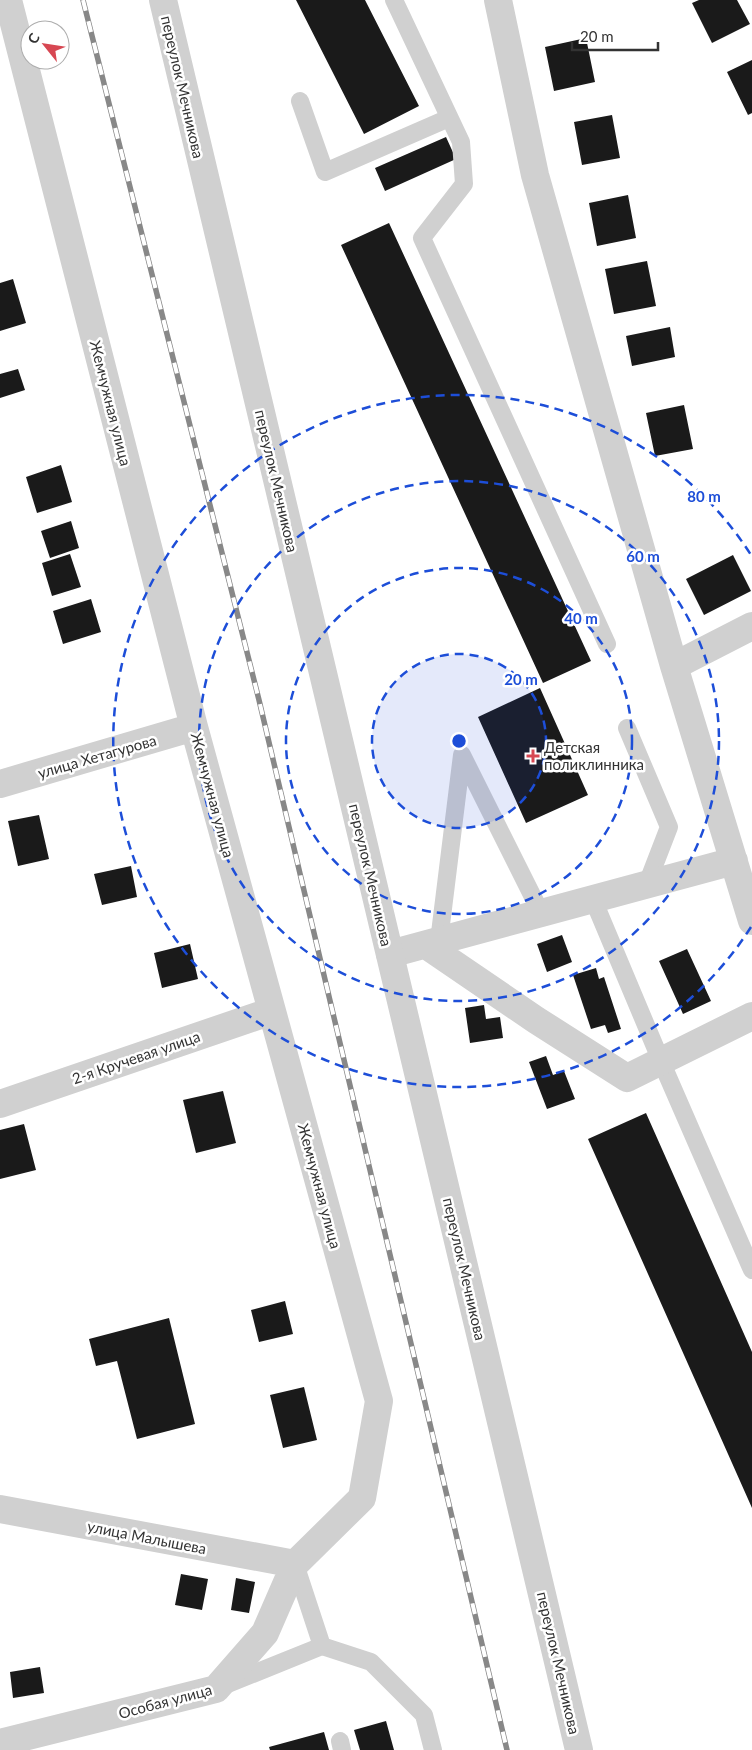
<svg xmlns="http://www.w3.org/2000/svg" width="752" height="1750" viewBox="0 0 752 1750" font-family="Lato,sans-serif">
<rect width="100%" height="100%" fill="#fff"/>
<path fill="#1a1a1a" d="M296 0H365L419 106 364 134Z
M699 0H737L750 24 712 43 692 3Z
M586 38 595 82 554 91 545 47Z
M752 60V113L748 115 727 72Z
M612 115 620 158 582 165 574 122Z
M446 137 456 159 385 191 375 168Z
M628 195 636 238 597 246 589 203Z
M389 223 591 661 543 683 341 245Z
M647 261 656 306 614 314 605 269Z
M13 279 26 323 0 331V283Z
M670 327 675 357 632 366 626 336Z
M18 369 25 390 0 398V374Z
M684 405 693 449 655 456 646 413Z
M61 465 72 502 37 513 26 477Z
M71 521 79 548 50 558 41 531Z
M70 554 81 587 52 596 42 563Z
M733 555 751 591 704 615 686 579Z
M91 599 101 632 63 644 53 611Z
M540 688 588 795 526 823 478 717Z
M39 815 49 859 18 866 8 821Z
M131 866 137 897 102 905 94 874Z
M562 935 572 962 547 972 537 944Z
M190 944 198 979 162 988 154 953Z
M687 949 711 1001 683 1014 659 961Z
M596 968 599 979 604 977 621 1029 608 1033 605 1025 591 1029 573 975Z
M484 1005 486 1019 500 1017 503 1038 470 1043 465 1008Z
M546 1056 553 1075 564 1071 575 1099 547 1109 529 1062Z
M223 1091 236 1143 196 1153 183 1100Z
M646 1113 752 1352V1508L588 1139Z
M24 1124 36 1170 0 1179V1130Z
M285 1301 293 1334 259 1342 251 1310Z
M169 1318 195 1424 137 1439 117 1361 96 1366 89 1339Z
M304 1387 317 1440 283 1448 270 1395Z
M181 1574 208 1579 202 1610 175 1605Z
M236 1578 255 1582 249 1613 231 1610Z
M40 1667 44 1693 13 1698 10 1672Z
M386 1721 394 1750H360L354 1730Z
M324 1732 329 1750H270L269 1747Z"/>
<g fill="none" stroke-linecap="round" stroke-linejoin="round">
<path stroke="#d0d0d0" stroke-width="18" d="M394 0 461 142 464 184 422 238 607 644
M300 101 325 172 449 118
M627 728 669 827 647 884
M593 899 661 1061 752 1270
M439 941 462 755 541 913
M295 1564 322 1646 371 1662 424 1715 433 1750
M223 1686 322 1646
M340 1741 342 1750"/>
<path stroke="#d0d0d0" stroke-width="28" d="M498 0 535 175 674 666 752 921
M674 666 752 626
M0 784 194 727
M426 945 536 1020 627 1078 752 1016
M390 954 734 861
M0 1104 272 1011
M0 1509 295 1564
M0 1743 216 1689 265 1633 295 1564 362 1498 379 1401 194 727 8 0"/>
<path stroke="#d0d0d0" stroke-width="28" d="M163 0 579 1750"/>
<defs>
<path id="rail" d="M83 0 259 700 507 1750"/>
</defs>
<use href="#rail" stroke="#888" stroke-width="5.5"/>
<use href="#rail" stroke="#fff" stroke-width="4" stroke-dasharray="11" stroke-linecap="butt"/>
</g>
<circle cx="459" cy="741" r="87" fill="#1d4ed8" fill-opacity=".12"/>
<g fill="none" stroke="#1d4ed8" stroke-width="2.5" stroke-dasharray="9 6">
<circle cx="459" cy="741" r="87"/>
<circle cx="459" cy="741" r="173"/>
<circle cx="459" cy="741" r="260"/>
<path d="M751 927A346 346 0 1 1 751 555"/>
</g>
<path fill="#d74752" stroke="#fff" stroke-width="2" d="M530.5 748.5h5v5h5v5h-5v5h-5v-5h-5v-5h5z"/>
<g text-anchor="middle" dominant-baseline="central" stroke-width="5" stroke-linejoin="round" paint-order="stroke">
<g font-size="15" fill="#333" stroke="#fff">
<text transform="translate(183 87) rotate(77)">переулок Мечникова</text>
<text transform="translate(111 403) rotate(76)">Жемчужная улица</text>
<text transform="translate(277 481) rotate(77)">переулок Мечникова</text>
<text transform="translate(97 756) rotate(-16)">улица Хетагурова</text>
<text transform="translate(213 795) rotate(75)">Жемчужная улица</text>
<text transform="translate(371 875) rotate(77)">переулок Мечникова</text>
<text transform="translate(136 1057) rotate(-19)">2-я Кручевая улица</text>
<text transform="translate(320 1186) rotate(75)">Жемчужная улица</text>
<text transform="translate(465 1269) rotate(77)">переулок Мечникова</text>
<text transform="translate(147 1537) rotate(11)">улица Малышева</text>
<text transform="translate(559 1663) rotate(77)">переулок Мечникова</text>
<text transform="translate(165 1701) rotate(-15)">Особая улица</text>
</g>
<g font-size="15" fill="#333" stroke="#fff" text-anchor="start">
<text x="544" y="747">Детская<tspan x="544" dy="17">поликлинника</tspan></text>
</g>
</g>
<circle cx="459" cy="741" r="8" fill="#1d4ed8" stroke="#fff" stroke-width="2.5"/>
<g font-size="15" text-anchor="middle" font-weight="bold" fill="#1d4ed8" stroke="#fff" stroke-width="5" stroke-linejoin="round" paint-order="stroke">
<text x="704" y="502">80 m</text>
<text x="643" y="562">60 m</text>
<text x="581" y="624">40 m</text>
<text x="521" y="685">20 m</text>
</g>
<g transform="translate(45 45) rotate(300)"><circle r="24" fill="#ffffff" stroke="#adadad"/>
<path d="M0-4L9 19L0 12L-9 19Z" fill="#d74752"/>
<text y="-8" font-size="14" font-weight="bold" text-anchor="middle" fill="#333333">С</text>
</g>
<path d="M572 42v8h86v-8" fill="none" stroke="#333333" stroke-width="2.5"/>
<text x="580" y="42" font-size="15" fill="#333333" stroke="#ffffff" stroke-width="4" paint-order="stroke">20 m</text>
</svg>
